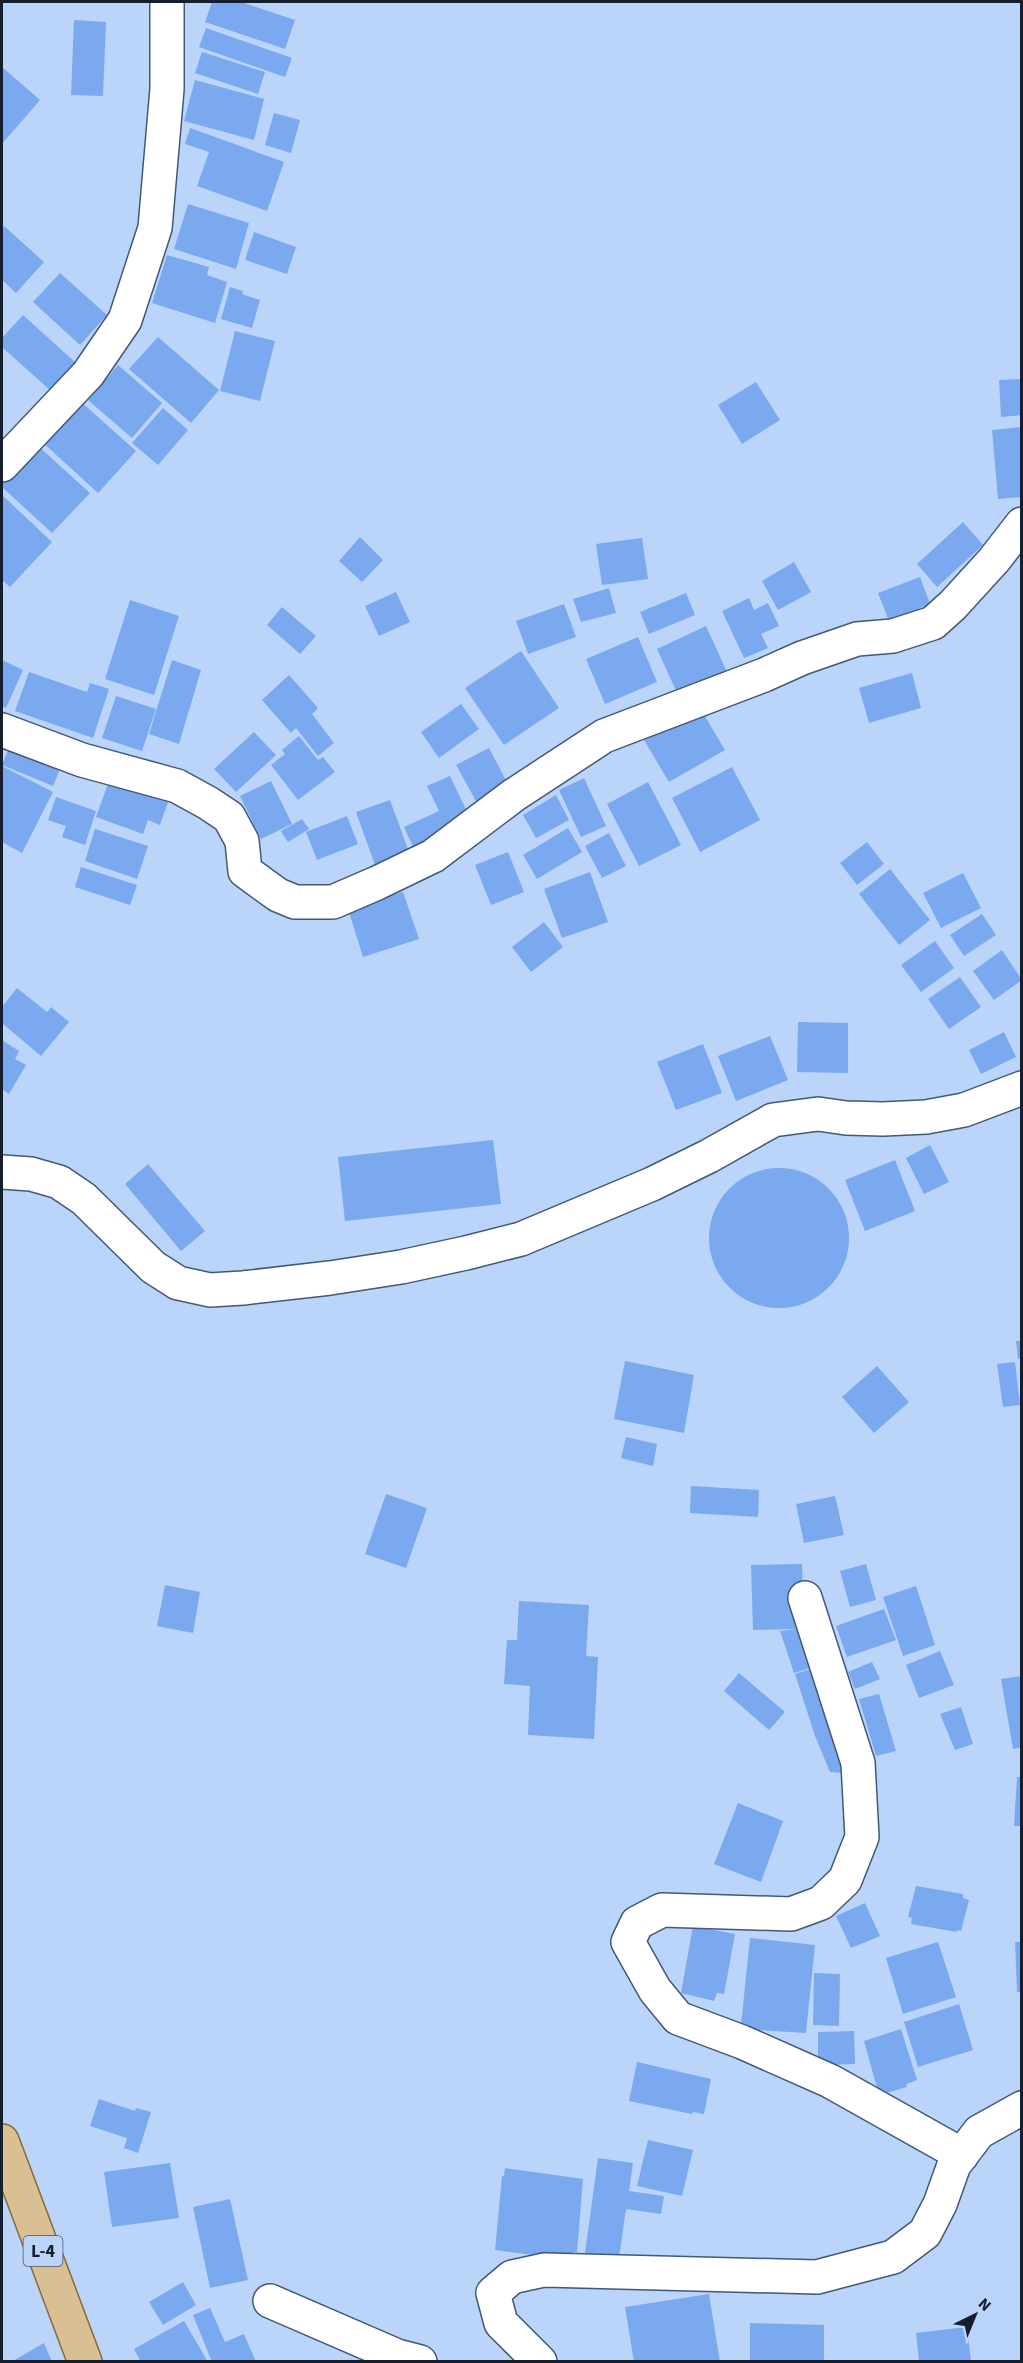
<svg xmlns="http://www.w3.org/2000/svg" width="1023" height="2363" viewBox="0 0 1023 2363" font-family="'Source Sans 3',sans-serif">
<rect width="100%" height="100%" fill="#bbd4fa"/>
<path fill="#7aa9ef" d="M212 2H241L295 20 285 49 205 22Z
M74 20 106 22 103 96 71 95Z
M206 28 292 58 285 77 199 47Z
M202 52 265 72 258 94 195 73Z
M2 67 40 100 2 144Z
M195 80 264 99 254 140 184 121Z
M274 113 300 120 291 153 265 145Z
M190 128 284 162 267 211 197 186 209 152 185 144Z
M188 204 249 223 236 269 174 249Z
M4 226 44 262 16 293 2 280V229Z
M254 232 296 247 287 274 245 260Z
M167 255 209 267 207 275 227 282 215 323 152 303Z
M60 273 107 315 80 345 33 302Z
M230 287 243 291 242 294 260 300 252 328 221 319Z
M23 315 76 363 51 391 2 347V338Z
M235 331 275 341 260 401 220 391Z
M158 337 219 390 191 423 129 369Z
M118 365 162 403 132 438 88 400Z
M1022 379V415L1001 417 999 380Z
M756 382 780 420 742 444 718 405Z
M78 399 136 451 98 493 40 440Z
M163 408 188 430 158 465 132 443Z
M1021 427 1022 497 998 499 992 430Z
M37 445 90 493 52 533 2 487V484Z
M2 495 52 542 10 587 2 580Z
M963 522 983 545 937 587 917 564Z
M360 537 383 560 362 582 339 561Z
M642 538 648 579 602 585 596 544Z
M794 562 811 592 778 610 762 581Z
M920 577 930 604 889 621 878 593Z
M609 588 616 613 581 622 573 599Z
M396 592 410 622 379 636 365 606Z
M686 593 695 615 649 634 640 612Z
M749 598 754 610 768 603 779 626 761 634 768 648 744 658 722 611Z
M130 600 179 616 154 695 105 679Z
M564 604 576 637 528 654 516 621Z
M282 607 316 636 300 654 267 625Z
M706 626 727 672 678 695 657 649Z
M638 637 657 682 605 704 586 659Z
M521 651 559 708 504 745 465 688Z
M2 660 23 670 6 708 2 706Z
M172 660 201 670 179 744 149 734Z
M29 672 87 692 90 683 109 689 93 738 15 711Z
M912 673 921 708 869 723 859 688Z
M289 675 318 708 312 714 334 743 318 756 296 728 291 733 262 700Z
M116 696 156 709 142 751 102 738Z
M461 704 479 729 439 758 421 732Z
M700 708 725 750 669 782 644 740Z
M254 732 276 755 236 792 214 769Z
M299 736 318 760 323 757 335 772 298 800 271 765 285 754 282 750Z
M11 743 62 764 53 786 2 765Z
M489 748 508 784 476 801 456 765Z
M2 766 53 792 22 853 2 842Z
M732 767 760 820 700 852 672 798Z
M450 776 471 820 413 847 404 827 439 811 427 786Z
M584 778 606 826 581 837 559 790Z
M109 781 168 802 160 825 148 820 143 834 96 817Z
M271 781 292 824 261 839 240 796Z
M648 782 681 845 639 866 607 804Z
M556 795 569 820 536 838 523 815Z
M56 797 96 811 85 845 62 837 66 826 48 820Z
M390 800 409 852 375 865 356 812Z
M347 816 358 844 317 860 306 832Z
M302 819 309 829 288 842 281 831Z
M568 828 582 852 537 879 523 855Z
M95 829 148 846 137 879 85 861Z
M609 833 626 866 602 878 585 846Z
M867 842 884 864 857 885 840 863Z
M508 852 524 892 491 905 475 865Z
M81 867 137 885 130 905 75 887Z
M890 869 930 920 899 945 859 894Z
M590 872 608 922 562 938 544 889Z
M963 873 981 908 941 928 923 893Z
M403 892 419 939 363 957 348 909Z
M982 914 996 935 964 956 950 935Z
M544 922 563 947 531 972 512 947Z
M935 941 954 968 921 992 901 965Z
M1002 950 1022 980 994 1000 973 971Z
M960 977 981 1007 949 1029 928 999Z
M17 988 47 1012 51 1007 69 1022 41 1056 2 1023V1007Z
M798 1022 848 1023V1073L797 1072Z
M1004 1032 1016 1057 981 1074 969 1050Z
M770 1036 788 1080 736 1101 718 1056Z
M2 1040 19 1051 15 1059 26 1065 9 1094 2 1089Z
M703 1044 722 1093 676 1110 657 1062Z
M493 1140 501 1204 345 1221 338 1157Z
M930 1145 949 1182 924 1194 906 1158Z
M895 1160 915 1211 865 1231 845 1180Z
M148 1164 205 1231 181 1251 125 1184Z
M709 1238a70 70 0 1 1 140 0a70 70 0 1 1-140 0Z
M1016 1341H1022V1359H1018Z
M625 1361 694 1375 684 1433 614 1419Z
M1015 1362 1020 1405 1003 1407 997 1364Z
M877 1366 909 1402 874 1433 842 1397Z
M626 1437 657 1444 653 1466 621 1458Z
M691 1486 759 1490 758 1517 690 1513Z
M386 1494 427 1508 406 1568 365 1554Z
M835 1496 844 1535 804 1543 796 1504Z
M802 1564 804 1630 820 1665 794 1673 780 1631 799 1629 753 1630 751 1565Z
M866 1564 876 1600 850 1607 840 1571Z
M165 1585 200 1592 193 1633 157 1626Z
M916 1586 935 1645 903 1656 883 1597Z
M519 1601 589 1605 586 1656 598 1657 594 1739 528 1735 530 1686 504 1684 507 1640H517Z
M884 1609 896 1640 847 1657 836 1626Z
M940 1651 954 1685 919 1698 906 1665Z
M872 1662 880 1679 855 1689 848 1672Z
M820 1666 855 1774 830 1772 815 1736 795 1674Z
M739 1673 785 1712 769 1730 724 1691Z
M1022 1676V1747L1013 1749 1001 1679Z
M879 1694 896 1751 876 1756 859 1699Z
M961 1707 973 1744 955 1750 940 1714Z
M1017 1777H1022V1826H1014Z
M738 1803 783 1821 761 1882 714 1864Z
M916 1886 963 1894V1898L969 1900 961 1931 957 1930V1932L911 1924 912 1918 908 1917Z
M865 1903 880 1936 851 1948 836 1916Z
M693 1926 735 1934 724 1994 717 1993 714 2001 681 1993Z
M750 1938 815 1945 806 2033 744 2029V2025H741Z
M938 1942 956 1997 903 2014 886 1958Z
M1015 1942H1022V1992H1017Z
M814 1973 840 1974 839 2026 813 2025Z
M959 2004 973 2050 918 2067 904 2022Z
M901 2029 917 2080 906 2084 907 2087 879 2095 864 2041Z
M854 2031 855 2064 818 2065V2032Z
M637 2062 711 2079 704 2114 693 2112 692 2114 629 2101Z
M99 2099 135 2111 136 2108 151 2112 138 2153 124 2148 127 2138 90 2126Z
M648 2140 693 2150 682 2196 637 2186Z
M598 2158 633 2163 629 2191 664 2196 661 2214 626 2209 619 2258 585 2253Z
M170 2163 179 2218 112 2227 104 2172Z
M505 2168 583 2179 577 2252H573L572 2260 495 2250 502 2176H504Z
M230 2199 248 2280 210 2288 193 2207Z
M183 2282 196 2305 163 2325 149 2302Z
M709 2294 720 2362H634L625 2307Z
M210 2308 225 2342 244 2334 256 2362H212L193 2315Z
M184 2321 208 2362H141L134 2349Z
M750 2323 824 2325V2362H750Z
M967 2327 971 2362H919L916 2333Z
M44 2343 52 2362H11Z"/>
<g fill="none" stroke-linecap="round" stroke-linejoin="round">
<defs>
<path id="minor" d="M2 465 88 374 125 320 155 228 167 89V2
M2 730 82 760 177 786 208 803 229 817 242 841 245 871 278 895 295 902H333L377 883 433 856 514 795 604 736 764 675 802 658 857 639 893 636 933 623 953 605 994 560 1022 524
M2 1172 31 1174 59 1182 84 1199 153 1267 178 1283 210 1290 243 1288 330 1278 401 1267 466 1253 521 1239 652 1184 709 1156 773 1120 818 1114 846 1118 883 1119 926 1117 964 1110 1022 1088
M805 1598 858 1763 862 1837 845 1880 821 1903 791 1914 662 1910 637 1923 628 1942 655 1990 678 2018 742 2042 830 2081 962 2155
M270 2301 397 2356 420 2362
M540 2362 501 2323 493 2293 512 2277 544 2270 817 2277 893 2257 925 2233 940 2204 954 2165 979 2132 1022 2108"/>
<path id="major" d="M2 2141 85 2362"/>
</defs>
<use href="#minor" stroke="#425878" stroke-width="36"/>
<use href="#major" stroke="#856b40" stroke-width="36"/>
<use href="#minor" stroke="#fff" stroke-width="33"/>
<use href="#major" stroke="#dabf93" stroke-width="33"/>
</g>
<g text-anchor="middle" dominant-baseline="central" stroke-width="4.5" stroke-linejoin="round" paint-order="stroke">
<rect fill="#bbd4fa" stroke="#47556a" stroke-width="1.5" x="23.5" y="2236" width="39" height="30" rx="4.5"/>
<g font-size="18" font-weight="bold" fill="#151e2c">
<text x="43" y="2251">L-4</text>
</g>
</g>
<rect width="1023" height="2363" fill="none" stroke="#151e2c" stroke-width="6"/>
<g transform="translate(975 2315) rotate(43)" stroke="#bbd4fa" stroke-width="4.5" paint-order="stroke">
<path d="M0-4.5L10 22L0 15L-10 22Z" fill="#151e2c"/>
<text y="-9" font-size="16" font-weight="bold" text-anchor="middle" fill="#151e2c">N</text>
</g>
</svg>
